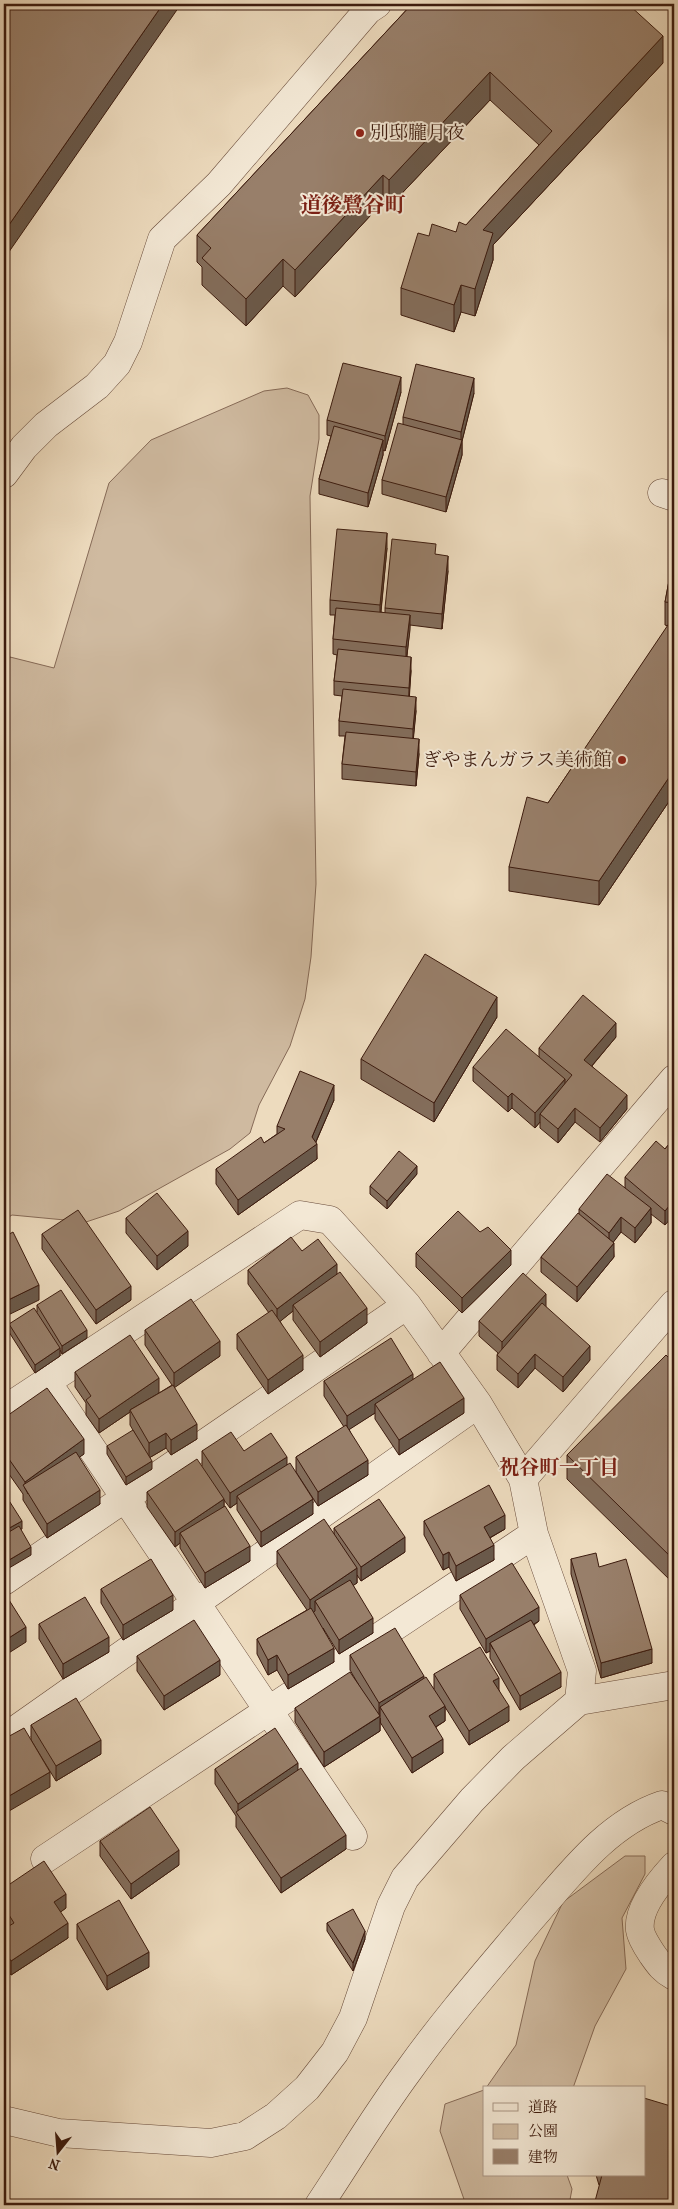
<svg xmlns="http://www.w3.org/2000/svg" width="678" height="2209" viewBox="0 0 678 2209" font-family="'IM FELL French Canon','Noto Serif JP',serif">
<rect width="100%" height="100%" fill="#eddbbe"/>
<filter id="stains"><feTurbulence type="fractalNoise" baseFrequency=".004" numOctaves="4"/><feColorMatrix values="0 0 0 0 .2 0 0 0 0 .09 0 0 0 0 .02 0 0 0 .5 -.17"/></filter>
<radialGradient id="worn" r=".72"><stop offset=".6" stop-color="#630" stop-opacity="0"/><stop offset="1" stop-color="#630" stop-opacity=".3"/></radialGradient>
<path fill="#cfbaa0" stroke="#866a57" d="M287 388 308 395 319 415V439L310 496 316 884 311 957 305 999 290 1046 259 1105 250 1133 230 1149 119 1211 86 1222 12 1215 4 1220V677L10 657 54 668 109 483 151 440 264 391Z
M625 1856H645V1874L622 1918 626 1969 595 2026 573 2088H486L516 2045 535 1961 563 1902Z
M484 2090V2175H567L572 2189 569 2205H466L440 2131 445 2104Z"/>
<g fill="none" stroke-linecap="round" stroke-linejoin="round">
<defs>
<path id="minor" d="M4 474 24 447 46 425 97 386 117 364 128 342 162 239 219 184 368 10 377 4
M662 493 674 497
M441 1353 674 1079
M47 1382 353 1836
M4 1410 300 1215 330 1220 407 1305 478 1404 523 1479 534 1534 582 1671 579 1701
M523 1479 674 1304
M4 1581 407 1305
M4 1738 478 1404
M45 1859 534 1534
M674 1866C661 1880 637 1908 640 1930 641 1937 648 1948 652 1954 659 1964 663 1970 674 1976
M4 2120 59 2133 211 2143 245 2136 276 2116 307 2088 335 2052 353 2018 391 1906 405 1878 472 1800 513 1758 579 1701 674 1685
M319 2205C349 2160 377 2113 409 2070 446 2018 489 1969 530 1920 568 1877 606 1824 662 1805L674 1811"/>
</defs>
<use href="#minor" stroke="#684b3a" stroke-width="29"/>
<use href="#minor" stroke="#f3e8d5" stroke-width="28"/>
</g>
<path fill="#836d5b" stroke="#3c1b0e" d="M412 4 663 63 493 245V260L475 316 461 312 454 332 401 315V288L429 236 456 232 466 225 539 145 490 100 389 207 383 202 295 297 283 286 246 326 202 285V267L197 262V235Z
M401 392 385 451 383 450V455L368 507 319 494V479L331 436 327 435V420Z
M474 393 462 441V455L446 512 382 494V480L403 424V417Z
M387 548 381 612 385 613V608L436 554 448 571 442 629 410 625 407 656 411 671 409 696 416 711 413 739 419 754 416 786 342 779V764L345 736H339V721L342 696 334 695V681L337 655 333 654V639L335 615H330V600Z
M674 554V794L599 905 509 891V867L548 803 668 626 665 625V602Z
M497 1017 434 1122 361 1079V1059Z
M616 1037 592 1066 627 1109 600 1142 575 1122 558 1143 540 1128V1122L535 1128 512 1108 508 1112 473 1081V1067L539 1057V1048Z
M334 1100 316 1142 317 1159 238 1215 216 1184V1169L264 1143 277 1134V1126Z
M674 1138 665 1225 651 1214V1223L635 1243 621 1232 613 1242 614 1257 577 1302 541 1272V1257L579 1214V1209L625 1188V1177L665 1149Z
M417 1174 387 1209 370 1194V1186Z
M126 1218 188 1246 157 1270 126 1233Z
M42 1234 131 1300 96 1324 42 1249Z
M302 1251 337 1274 367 1323 320 1357 293 1320V1311L280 1321 303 1370 268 1394 237 1349V1334L269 1313 248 1284V1270Z
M416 1253 511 1265 462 1313 416 1267Z
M37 1305 87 1338 62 1354 60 1350V1356L35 1373 9 1332V1324L37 1312Z
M546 1307 590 1360 563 1392 535 1368 518 1388 497 1370V1355L498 1353 479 1336V1321Z
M145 1330 220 1356 174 1387 197 1439 171 1455 166 1448 149 1458 130 1425V1412L99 1433 86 1415V1403L75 1387V1372L159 1393 172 1385 145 1345Z
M674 1363V1584L567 1479V1455Z
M413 1379 464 1413 399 1455 375 1419V1413L349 1429 368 1475 318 1506 296 1472V1457L344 1427 324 1396V1381Z
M4 1418 84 1454 79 1457 100 1504 47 1538 23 1500V1494L4 1467Z
M107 1446 152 1469 126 1485 107 1454Z
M202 1451H244L287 1465 313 1514 261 1547 237 1510V1503L230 1508 224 1500V1506L250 1561 205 1588 180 1548V1543L175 1547 147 1507V1492L202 1466Z
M424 1521 505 1529 490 1538 494 1560 456 1581 449 1567 443 1570 424 1535Z
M334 1528 405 1552 361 1581 357 1575V1583L353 1585 373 1633 339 1654 323 1628 334 1662 288 1689 277 1670 268 1675 257 1654V1639L307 1610 277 1566V1551L334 1535Z
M571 1559 599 1567 652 1663 601 1678 571 1574Z
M101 1589 173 1610 123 1640 101 1603Z
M460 1595 539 1621 534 1625 561 1687 520 1710 490 1658V1651L486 1653 460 1609Z
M39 1624 109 1652 63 1679 39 1639Z
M350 1655 424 1679 434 1689V1674L499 1690 509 1721 469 1745 445 1707V1721L436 1727 443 1753 412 1773 380 1722V1718V1731L324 1767 295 1722V1708L364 1694 350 1670Z
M137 1656 220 1675 164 1710 137 1671Z
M31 1725 101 1754 56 1781 31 1740Z
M215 1769 298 1770 346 1849 281 1893 236 1827V1816L215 1784Z
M100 1841 179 1865 131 1899 100 1856Z
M4 1888 66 1908 60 1912 68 1938 11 1975 4 1965V1929L7 1927 4 1921Z
M327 1923 365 1939 353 1971 327 1931Z
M77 1924 149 1967 107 1990 77 1939Z
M596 2175H644L599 2185Z"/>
<path fill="#6a594a" stroke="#3c1b0e" d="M163 4H181L4 259V232Z
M663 36V63L493 245V260L475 316V289L483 230Z
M490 72V100L389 207V180Z
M383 175V202L295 297V270Z
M283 259V286L246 326V299Z
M461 285V312L454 332V305Z
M401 377V392L385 451V436Z
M474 378V393L462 441V455L446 512V497L461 445V432Z
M383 440V455L368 507V493Z
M387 533V548L380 619V605Z
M448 556V571L442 629V614Z
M410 615V630L406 662V647Z
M411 657V671L409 703V688Z
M416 697V711L413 743V729Z
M419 739V754L416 786V772Z
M674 770V794L599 905V881Z
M497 997V1017L434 1122V1103Z
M616 1023V1037L584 1075V1060Z
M565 1079V1094L540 1114V1122L535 1128V1113Z
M334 1085V1100L314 1146 317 1144V1159L238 1215V1200L312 1137Z
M512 1093V1108L508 1112V1097Z
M627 1095V1109L600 1142V1128Z
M575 1108V1122L558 1143V1129Z
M417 1166V1174L387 1209V1201Z
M674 1200V1215L665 1225V1211Z
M651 1208V1223L635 1243V1228Z
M621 1217V1232L609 1248V1233Z
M188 1231V1246L157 1270V1256Z
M614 1243V1257L577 1302V1287Z
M511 1250V1265L462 1313V1298Z
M337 1264V1279L293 1305V1311L277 1324V1309Z
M39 1285V1300L4 1317V1302Z
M131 1286V1300L96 1324V1310Z
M546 1294V1308L502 1357V1342Z
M367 1308V1323L320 1357V1342Z
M87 1330V1338L62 1354V1346Z
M220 1341V1356L174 1388V1373Z
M590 1346V1360L563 1392V1377Z
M60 1348V1356L35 1373V1365Z
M535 1354V1368L518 1388V1374Z
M303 1355V1370L268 1394V1380Z
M413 1374V1389L375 1404V1413L347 1431V1416Z
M159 1378V1393L130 1410V1412L99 1433V1419Z
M464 1398V1413L399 1455V1440Z
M197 1424V1439L171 1455V1440Z
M166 1433V1448L149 1458V1443Z
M84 1439V1454L28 1494 25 1488V1482Z
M287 1457V1471L237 1496V1503L230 1508V1493Z
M368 1460V1475L318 1506V1492Z
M152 1461V1469L126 1485V1477Z
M9 1486V1501L4 1504V1490Z
M100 1490V1504L47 1538V1524Z
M224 1499V1513L180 1533V1543L175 1547V1532Z
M313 1499V1514L261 1547V1532Z
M505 1515V1529L484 1541V1527Z
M22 1521V1529L4 1539V1531Z
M405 1537V1552L361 1581V1567Z
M494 1545V1560L456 1581V1566Z
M250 1546V1561L205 1588V1573Z
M31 1547V1555L4 1571V1563Z
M449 1552V1567L443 1570V1555Z
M357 1568V1583L320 1608 315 1601V1611L310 1615V1600Z
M173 1595V1610L123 1640V1625Z
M539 1607V1621L493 1649 490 1643V1651L486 1653V1639Z
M373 1618V1633L339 1654V1640Z
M26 1627V1642L4 1656V1641Z
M109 1637V1652L63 1679V1664Z
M334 1648V1662L288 1689V1675Z
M652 1649V1663L601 1678V1663Z
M277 1655V1670L268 1675V1660Z
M220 1660V1675L164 1710V1696Z
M561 1672V1687L520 1710V1696Z
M424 1676V1691L380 1707V1731L324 1767V1752L379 1717V1703Z
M499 1678V1693L493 1681Z
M445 1706V1721L429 1731V1716Z
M509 1706V1721L469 1745V1731Z
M443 1739V1753L412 1773V1758Z
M101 1740V1754L56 1781V1766Z
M298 1763V1778L238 1815V1804Z
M50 1772V1787L4 1814V1799Z
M346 1835V1849L281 1893V1878Z
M179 1850V1865L131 1899V1884Z
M66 1894V1908L54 1917V1902Z
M68 1923V1938L11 1975V1961Z
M365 1931V1939L353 1971V1963Z
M149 1952V1967L107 1990V1976Z"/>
<path fill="#987f6a" stroke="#3c1b0e" d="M4 4H163L4 232Z
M412 4H628L663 36 483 230 493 233 475 289 461 285 454 305 401 288 418 233 429 236 432 224 456 232 459 222 466 225 552 131 490 72 389 180 383 175 295 270 283 259 246 299 202 258 211 248 197 235Z
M343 363 401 377 385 436 327 420Z
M416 364 474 378 461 432 403 417Z
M398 423 462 440 446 497 382 480Z
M334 426 383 440 368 493 319 479Z
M337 529 387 533 380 605 330 600Z
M392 539 436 544 435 554 448 556 442 614 385 608Z
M674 554V603L665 602Z
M336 608 410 615 406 647 333 639Z
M674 616V770L599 881 509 867 527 797 548 803Z
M338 649 411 657 409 688 334 681Z
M343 689 416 697 413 729 339 721Z
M346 732 419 739 416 772 342 764Z
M425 954 497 997 434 1103 361 1059Z
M583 995 616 1023 584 1060 627 1095 600 1128 575 1108 558 1129 540 1114 572 1075 539 1048Z
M506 1029 565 1079 535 1113 512 1093 508 1097 473 1067Z
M300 1071 334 1085 312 1137 317 1144 238 1200 216 1169 261 1137 264 1143 285 1129 277 1126Z
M674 1138V1200L665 1211 625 1177 656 1141 665 1149Z
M399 1151 417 1166 387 1201 370 1186Z
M607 1174 651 1208 635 1228 621 1217 609 1233 579 1209Z
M157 1193 188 1231 157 1256 126 1218Z
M78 1210 131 1286 96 1310 42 1234Z
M458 1211 480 1232 488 1227 511 1250 462 1298 416 1253Z
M578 1213 614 1243 577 1287 541 1257Z
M13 1232 39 1285 4 1302V1237Z
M291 1237 302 1251 318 1239 337 1264 277 1309 248 1270Z
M340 1272 367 1308 320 1342 293 1305Z
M523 1273 546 1294 502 1342 479 1321Z
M61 1290 87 1330 62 1346 37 1305Z
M191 1299 220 1341 174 1373 145 1330Z
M542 1303 590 1346 563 1377 535 1354 518 1374 497 1355Z
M34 1308 60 1348 35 1365 9 1324Z
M272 1310 303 1355 268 1380 237 1334Z
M130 1335 159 1378 99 1419 86 1400 91 1396 75 1372Z
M391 1338 413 1374 347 1416 324 1381Z
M666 1355 674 1363V1560L567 1455Z
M440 1362 464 1398 399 1440 375 1404Z
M173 1385 197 1424 171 1440 166 1433 149 1443 130 1410Z
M47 1388 84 1439 25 1482 4 1452V1448L8 1446 4 1440V1418Z
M346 1425 368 1460 318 1492 296 1457Z
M133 1430 152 1461 126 1477 107 1446Z
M231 1432 244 1451 271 1433 287 1457 230 1493 202 1451Z
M76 1452 100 1490 47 1524 23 1485Z
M197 1459 224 1499 175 1532 147 1492Z
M290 1463 313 1499 261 1532 237 1496Z
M4 1478 9 1486 4 1490Z
M489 1485 505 1515 484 1527 494 1545 456 1566 449 1552 443 1555 424 1521Z
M8 1499 22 1521 4 1531V1501Z
M379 1499 405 1537 361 1567 334 1528Z
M225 1506 250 1546 205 1573 180 1533Z
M324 1519 357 1568 310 1600 277 1551Z
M19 1526 31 1547 4 1563V1535Z
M596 1553 599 1567 626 1559 652 1649 601 1663 571 1559Z
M151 1559 173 1595 123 1625 101 1589Z
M512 1563 539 1607 486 1639 460 1595Z
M350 1580 373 1618 339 1640 315 1601Z
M4 1592 26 1627 4 1641Z
M85 1597 109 1637 63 1664 39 1624Z
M311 1608 334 1648 288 1675 277 1655 268 1660 257 1639Z
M194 1620 220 1660 164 1696 137 1656Z
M531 1620 561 1672 520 1696 490 1643Z
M395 1628 424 1676 379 1703 350 1655Z
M480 1647 499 1678 493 1681 509 1706 469 1731 434 1674Z
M350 1672 380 1716 324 1752 295 1708Z
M426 1677 445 1706 429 1716 443 1739 412 1758 380 1707Z
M76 1698 101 1740 56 1766 31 1725Z
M24 1728 50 1772 4 1799V1739Z
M275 1728 298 1763 238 1804 215 1769Z
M301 1768 346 1835 281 1878 236 1812Z
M150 1807 179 1850 131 1884 100 1841Z
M44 1861 66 1894 54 1902 68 1923 11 1961 4 1950V1929L14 1923 4 1907V1888Z
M119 1900 149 1952 107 1976 77 1924Z
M353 1909 365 1931 353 1963 327 1923Z
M644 2098 674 2107V2205H594L602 2175H644Z"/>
<g fill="#8f2418" stroke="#f3e8d5" stroke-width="2">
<circle cx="360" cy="133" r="5"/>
<circle cx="622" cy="760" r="5"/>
</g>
<g text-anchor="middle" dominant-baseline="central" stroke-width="4" stroke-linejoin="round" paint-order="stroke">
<g font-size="19" fill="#3c1b0e" stroke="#f3e8d5" text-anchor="start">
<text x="370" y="133">別邸朧月夜</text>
<text x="612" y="760" text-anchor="end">ぎやまんガラス美術館</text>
</g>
<g font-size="20" font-weight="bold" fill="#7a1f14" stroke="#f3e8d5">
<text x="559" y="1467">祝谷町一丁目</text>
</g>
<g font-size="21" font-weight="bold" fill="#7a1f14" stroke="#f3e8d5">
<text x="353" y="205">道後鷺谷町</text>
</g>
</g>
<rect width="678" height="2209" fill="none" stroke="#eddbbe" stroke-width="20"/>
<rect x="5" y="5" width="668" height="2199" fill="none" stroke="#3c1b0e" stroke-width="2.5"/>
<rect x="10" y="10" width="658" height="2189" fill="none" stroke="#3c1b0e"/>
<rect x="483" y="2086" width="162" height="90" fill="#f3e8d5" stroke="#aa9685"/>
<rect x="493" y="2103" width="25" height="8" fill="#f3e8d5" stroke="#aa9685"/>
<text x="528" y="2112" font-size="15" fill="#3c1b0e">道路</text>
<rect x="493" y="2124" width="25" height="15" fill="#cfbaa0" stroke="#aa9685"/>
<text x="528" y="2136" font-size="15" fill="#3c1b0e">公園</text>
<rect x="493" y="2149" width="25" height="15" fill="#987f6a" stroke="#aa9685"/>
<text x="528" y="2162" font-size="15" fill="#3c1b0e">建物</text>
<g transform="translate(58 2152) rotate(197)" stroke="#f3e8d5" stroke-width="4" paint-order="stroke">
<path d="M0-4L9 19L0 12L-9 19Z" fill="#3c1b0e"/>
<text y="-8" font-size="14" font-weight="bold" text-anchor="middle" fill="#3c1b0e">N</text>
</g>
<rect width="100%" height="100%" filter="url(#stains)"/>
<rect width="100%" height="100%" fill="url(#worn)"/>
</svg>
